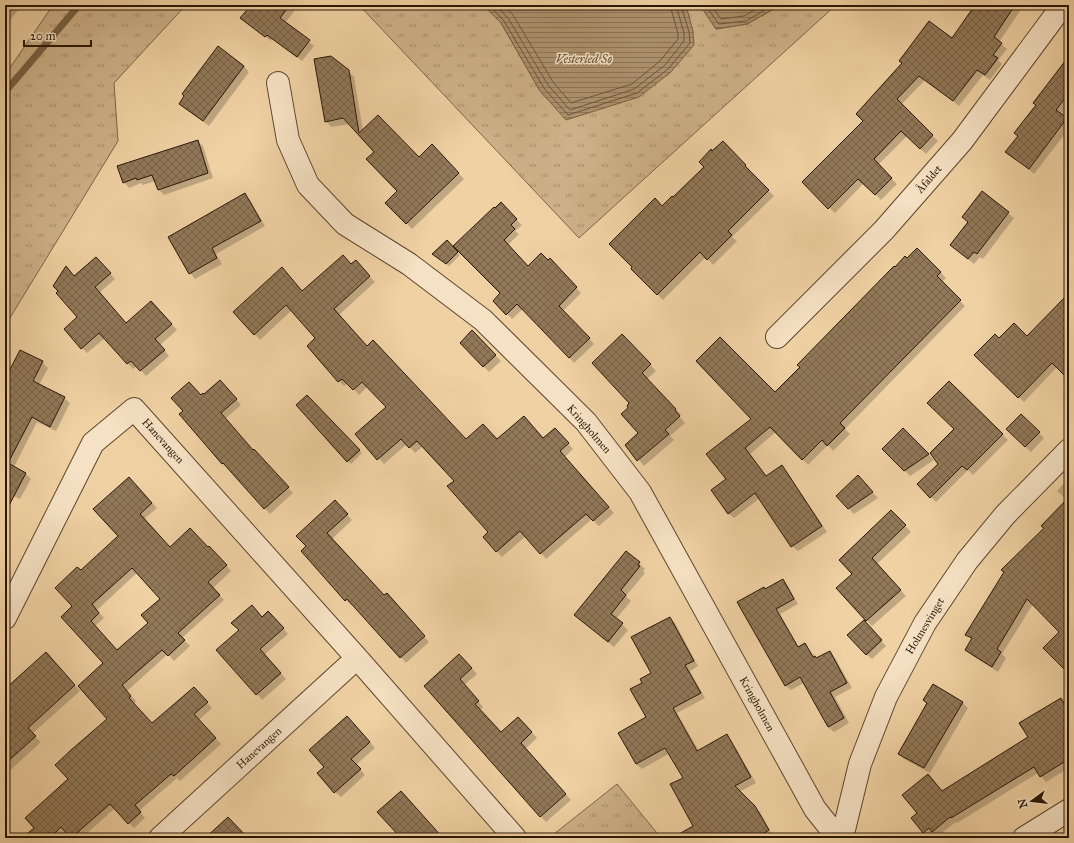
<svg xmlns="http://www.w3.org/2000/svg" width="1074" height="843" viewBox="0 0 1074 843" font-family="'IM FELL Great Primer',serif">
<defs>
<pattern id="grass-tufts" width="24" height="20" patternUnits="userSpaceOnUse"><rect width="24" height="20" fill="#ceb188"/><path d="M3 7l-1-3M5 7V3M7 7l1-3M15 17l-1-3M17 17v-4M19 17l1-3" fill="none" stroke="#a78f6d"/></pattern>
<pattern id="water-rules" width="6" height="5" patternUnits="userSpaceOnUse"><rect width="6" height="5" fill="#ad926e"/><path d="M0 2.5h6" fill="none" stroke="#8d7658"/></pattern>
<pattern id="building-cross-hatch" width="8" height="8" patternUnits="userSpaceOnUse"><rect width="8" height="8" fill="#917858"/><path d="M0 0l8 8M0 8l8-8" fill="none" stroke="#776147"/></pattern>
</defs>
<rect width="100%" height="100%" fill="#f0d1a3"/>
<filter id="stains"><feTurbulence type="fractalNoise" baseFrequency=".005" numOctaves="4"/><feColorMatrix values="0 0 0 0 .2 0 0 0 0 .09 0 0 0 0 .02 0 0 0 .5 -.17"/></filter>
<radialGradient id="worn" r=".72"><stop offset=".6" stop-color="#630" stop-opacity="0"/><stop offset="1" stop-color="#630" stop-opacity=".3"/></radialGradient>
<path fill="url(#grass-tufts)" stroke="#7c6447" d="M53 5H186L114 83 118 141 5 326V75Z
M359 5H483L501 23 540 91 686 5H700L716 29 747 24 781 5H836L579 238Z
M617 784 661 838H549Z"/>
<path fill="url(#water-rules)" stroke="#796144" d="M483 5H686L693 31 694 45 671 72 639 97 566 120 540 91 501 23Z
M700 5H781L747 24 716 29Z"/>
<path fill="#0003" fill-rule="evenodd" d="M5 5H22L8 23 6 21 5 22Z
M252 5H299L285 23 314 46 302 61 272 39 271 41 247 23Z
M974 5H1024L999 42 1007 49 998 60 1002 64 990 80 983 75 959 106 925 80 901 105 938 141 926 154 907 136 878 165 897 184 881 200 864 183 835 213 803 182 952 40 976 6Z
M1069 61V131L1068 130 1034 174 1007 152Z
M244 66 249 72 209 126 185 108V96Z
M348 71 354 77 363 131 419 158 432 146 464 179 412 229 386 203 398 191 376 152 349 124 331 127 326 121Z
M197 141 203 146 213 178 164 195 158 189 155 181 143 185 141 183 129 188 124 182Z
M722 142 751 171 750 172 774 196 732 237 737 241 713 265 706 257 663 300 632 269 662 207 674 198 705 167 712 152Z
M245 195 250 200 265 226 216 254 222 264 195 279 190 273Z
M501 204 522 225 515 231 519 234 508 245 528 267 548 261 555 264 581 293 563 311 594 344 574 363 523 309 512 319 494 301 501 293 495 210Z
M1008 213 1014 218 983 259 980 257 974 264 951 245 968 223 963 217Z
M447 241 460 255 449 266 433 254Z
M917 249 946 278 942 282 965 306 845 429 850 434 833 451 828 445 808 465 776 432 750 454 767 477 782 467 787 472 827 532 798 551 792 546 760 498 734 518 728 513 727 479 753 419 775 393 895 268 907 259Z
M101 263 115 279 99 293 127 324 156 307 177 330 160 345 169 356 146 376 137 366 133 369 105 338 87 353 82 348 79 317 66 267 75 277Z
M352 266 361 267 375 282 339 315 367 347 466 441 544 439 560 434 573 449 565 457 614 513 599 526 592 519 546 559 526 536 502 557 484 537 490 532 455 481 423 446 415 453 407 444 384 464 357 435 387 407 368 386 359 395 348 383 344 386 339 381 317 338 292 310 260 340 235 312 303 292Z
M1069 295V379L1057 367 1024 402 976 355 999 339 1027 338Z
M472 332 501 361 489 372 461 343Z
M622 335 656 371 647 379 681 415 679 416 685 423 670 436 674 440 644 466 627 445 640 433 630 408 631 403Z
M20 351 42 362 48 368 39 385 64 398 70 403 56 431 37 422 14 467 25 473 31 479 20 499 5 492V381Z
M949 383 1008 440 973 475 968 470 936 502 918 484 940 464 955 430Z
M226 386 241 405 225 419 293 493 270 514 229 468 223 464 180 414 201 396Z
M307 396 362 453 351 464 297 405Z
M1021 415 1044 438 1031 452 1007 429Z
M903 429 934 460 910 476 883 449Z
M858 477 878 498 854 514 837 496Z
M1068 479 1069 481V673L1061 632 1033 604 1002 654 1006 658 998 672 971 655 966 650 972 640 966 634 1067 500 1057 491Z
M134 483 157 508 144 519 170 548 208 549 215 552 231 571 213 588 224 600 182 638 190 646 174 661 168 654 127 691 136 701 134 704 152 724 199 693 212 708 199 720 221 744 180 781 177 778 139 811 145 818 134 828 115 808 82 838H72L67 832 61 838 59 836 57 838H45L70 779 108 719 104 663 73 606 81 571 119 536ZM138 572 161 599 149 623 118 651 95 626 104 618 97 610Z
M335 502 352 520 332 539 384 596 392 600 429 642 406 663 353 604 351 605 346 600 302 551 308 546Z
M891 511 911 532 877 564 906 596 872 626 838 588 853 574Z
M626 552 645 569 643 571 645 573 626 596 631 601 616 619 628 630 614 647 581 620Z
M783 581 788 586 798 604 780 614 799 648 805 645 817 659 829 653 835 658 852 688 835 697 849 723 834 732 828 727 804 683 791 690 785 685 766 590Z
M274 618 288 634 264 655 286 679 262 700 257 694 240 631Z
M670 618 675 623 698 666 690 671 705 698 677 713 699 751 727 735 732 741 756 783 739 792 760 812 773 836 769 838H700L684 778 670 753 642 769 636 764 619 733 647 717 643 683 652 673Z
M869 627 886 646 872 659 866 654Z
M51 659 80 691 32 734 41 742 5 775V691Z
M465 661 477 674 464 685 483 707 480 710 501 733 524 724 537 738 525 749 571 800 546 822 425 686Z
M934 685 963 703 968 708 930 773 904 759 899 754 928 704Z
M1060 699 1069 710V768L1046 782 1038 773 957 823 956 822 938 836 934 833 929 837 923 832 918 813 928 775 942 791 1030 738Z
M353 723 375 748 356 765 365 775 341 797 335 792 326 767Z"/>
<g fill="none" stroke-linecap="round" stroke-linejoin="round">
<path stroke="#6c543a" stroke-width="1" d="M489 5 504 21 544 88 568 115 637 93 668 69 690 43 689 32 681 5
M496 5 508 18 548 85 570 110 634 89 665 65 684 41V33L676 5
M504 5 513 15 553 82 571 103 632 84 660 61 678 39V34L670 5
M705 5 719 24 746 21 773 5
M711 5 721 19 744 16 763 5"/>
<path stroke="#796144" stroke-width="7" d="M5 92 79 5"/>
</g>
<path fill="url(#building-cross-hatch)" stroke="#2a1706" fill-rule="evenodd" d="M251 5H290L280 18 310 40 297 57 267 35 265 37 240 18Z
M975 5H1015L994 37 1002 43 993 55 998 58 985 75 977 70 953 101 919 76 897 99 933 135 920 149 901 131 874 159 892 178 875 195 858 179 828 209 802 182 863 121 856 114 902 63 899 61 929 21 952 38Z
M218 46 244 66 203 121 179 104 184 96 182 94Z
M331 56 349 70 359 133 378 115 419 157 432 144 459 173 406 224 385 203 397 191 366 159 374 152 343 118 325 122 314 59Z
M1069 56V93L1056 110 1067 118 1029 169 1005 152 1018 136 1014 133 1036 105 1033 103Z
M198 140 208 173 158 190 152 175 137 180 136 178 123 183 117 166Z
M723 141 746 165 745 166 769 190 728 231 732 235 707 260 700 252 657 295 631 269 632 267 609 244 655 198 662 206 672 196 673 197 704 167 699 162 711 149 712 151Z
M982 191 1009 212 977 254 974 252 968 259 950 245 968 222 962 217Z
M245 193 261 221 212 248 217 258 189 274 168 237Z
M501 202 517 219 511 225 515 229 504 240 528 266 541 253 548 260 550 258 577 287 559 306 590 338 569 358 517 304 506 315 493 301 500 293 453 246 494 207 495 208Z
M447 240 458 252 446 264 432 254Z
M917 248 941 272 937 276 961 300 840 423 845 428 827 446 822 440 802 460 770 427 745 448 766 476 782 465 822 526 791 547 755 493 728 514 711 490 726 479 706 454 751 419 696 361 720 337 775 392 800 367 797 365 894 266 895 267 905 256 907 258Z
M343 255 351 264 356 260 370 276 334 309 367 346 373 340 466 439 483 424 497 439 524 416 543 438 555 428 569 443 560 451 609 507 593 521 586 514 540 554 520 531 496 552 483 537 488 532 447 486 454 481 417 441 409 448 401 439 377 460 355 434 386 407 362 382 353 390 342 379 338 382 307 346 315 338 286 305 254 335 233 312 282 267 302 291Z
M96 257 111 273 95 287 126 323 151 301 172 324 155 339 165 350 140 371 131 361 127 364 99 333 81 349 64 329 77 317 56 293 58 291 53 286 66 266 74 276Z
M1069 293V380L1052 363 1018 398 974 355 995 334 999 338 1014 323 1027 336Z
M472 330 496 355 483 367 460 343Z
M622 334 651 364 642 373 676 409 675 410 680 416 665 430 669 434 637 461 625 445 638 433 621 414 628 408 627 406 629 403 592 363Z
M20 350 43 361 33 381 65 397 50 427 32 417 8 463 26 473 5 513V379Z
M220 380 237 399 221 413 253 450 254 449 289 487 264 509 223 463 222 464 179 414 183 411 171 398 189 382 201 395 203 393 204 394Z
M949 381 1003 434 967 470 962 466 930 498 917 484 938 464 930 453 954 429 927 403Z
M307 395 360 450 347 462 296 405Z
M1021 414 1040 432 1025 447 1006 429Z
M903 428 929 454 904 471 882 449Z
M858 475 873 492 848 509 836 496Z
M129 477 152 503 140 514 170 547 190 528 208 547 209 546 227 565 208 582 220 595 178 633 185 640 168 656 162 650 122 685 131 696 129 698 152 723 194 687 208 702 194 714 216 738 174 776 171 774 135 805 141 812 128 824 110 804 71 838 61 827 50 838H22L34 828 25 818 68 779 55 765 71 750 107 719 78 686 103 663 61 617 72 606 55 588 77 567 81 570 118 536 93 509ZM132 568 160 599 141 615 148 623 117 650 91 621 99 613 92 604Z
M1069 497V674L1043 648 1059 632 1027 599 997 649 1001 652 992 667 965 650 972 638 965 635 1004 572 1001 570 1044 528 1041 526Z
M335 500 348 514 327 533 384 595 387 593 425 636 400 658 347 599 345 601 301 551 306 546 296 536Z
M891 510 906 525 872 558 901 590 866 621 836 588 852 574 839 560Z
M626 551 640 562 638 565 640 566 621 590 626 595 611 614 623 623 608 642 574 615Z
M783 579 794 599 776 609 798 647 805 643 813 657 815 656 816 658 830 651 847 683 830 692 844 718 828 727 800 677 785 686 737 602 764 587 765 589Z
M252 605 262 617 268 611 284 628 260 649 281 673 256 695 216 650 239 630 231 623Z
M670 617 694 661 685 665 701 693 673 708 697 751 727 734 751 777 735 786 755 806 769 830 755 838H672L693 826 670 784 683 778 665 748 636 764 618 733 646 717 630 689 642 683 640 679 651 673 631 637Z
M864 620 882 640 866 655 847 635Z
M46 652 75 685 28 728 36 736 5 764V689Z
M459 654 472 668 460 679 479 701 475 704 501 732 518 717 532 732 521 743 566 794 540 817 424 686Z
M933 684 963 702 924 768 898 754 927 703 923 700Z
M1061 698 1069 712V759L1040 777 1034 767 951 818 950 817 932 832 929 828 923 833 911 818 917 813 902 795 928 774 942 791 1028 737 1019 723Z
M347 716 370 742 351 759 361 769 334 793 317 773 324 767 309 750Z
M401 791 443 838H401L377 812Z
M228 817 248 838H205Z"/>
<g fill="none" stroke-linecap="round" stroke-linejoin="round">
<defs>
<path id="minor" d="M278 83 288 140 308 185 345 224 409 264 483 320 586 422 640 492 815 809 838 838
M777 337 884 230 962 141 1063 5
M5 618 93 443 134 409 357 658 515 838
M160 838 357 658
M842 838 860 764 886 697 925 623 967 561 1005 515 1069 450
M1024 838 1069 810"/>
</defs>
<use href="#minor" stroke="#5c462d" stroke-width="24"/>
<use href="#minor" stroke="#f5e1c3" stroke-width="22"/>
</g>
<g text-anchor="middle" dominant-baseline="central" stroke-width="3" stroke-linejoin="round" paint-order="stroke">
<g font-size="11" fill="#2a1706" stroke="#f5e1c3">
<text transform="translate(929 179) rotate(-49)">Åfaldet</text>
<text transform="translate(589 429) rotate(49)">Kringholmen</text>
<text transform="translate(163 441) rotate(48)">Hanevangen</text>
<text transform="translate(925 626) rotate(-59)">Holmesvinget</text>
<text transform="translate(757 704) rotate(61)">Kringholmen</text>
<text transform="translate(259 748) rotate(-42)">Hanevangen</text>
</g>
<g font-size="12" font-style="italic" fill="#5e4830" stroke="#f5e1c3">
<text x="584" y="59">Vesterled Sø</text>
</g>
</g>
<rect width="1074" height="843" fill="none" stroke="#f0d1a3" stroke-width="20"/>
<rect x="6" y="6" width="1062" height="831" fill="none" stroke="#2a1706" stroke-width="2"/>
<rect x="10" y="10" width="1054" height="823" fill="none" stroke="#2a1706"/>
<g transform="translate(1032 801) rotate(255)" stroke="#f5e1c3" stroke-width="3" paint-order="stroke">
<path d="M0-3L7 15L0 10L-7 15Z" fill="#2a1706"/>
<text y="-6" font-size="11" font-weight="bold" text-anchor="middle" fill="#2a1706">N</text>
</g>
<path d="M24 40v6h67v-6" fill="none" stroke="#2a1706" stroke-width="2"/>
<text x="30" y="40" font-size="12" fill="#2a1706" stroke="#f5e1c3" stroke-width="3" paint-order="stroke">20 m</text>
<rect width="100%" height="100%" filter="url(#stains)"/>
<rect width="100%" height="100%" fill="url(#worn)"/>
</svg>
